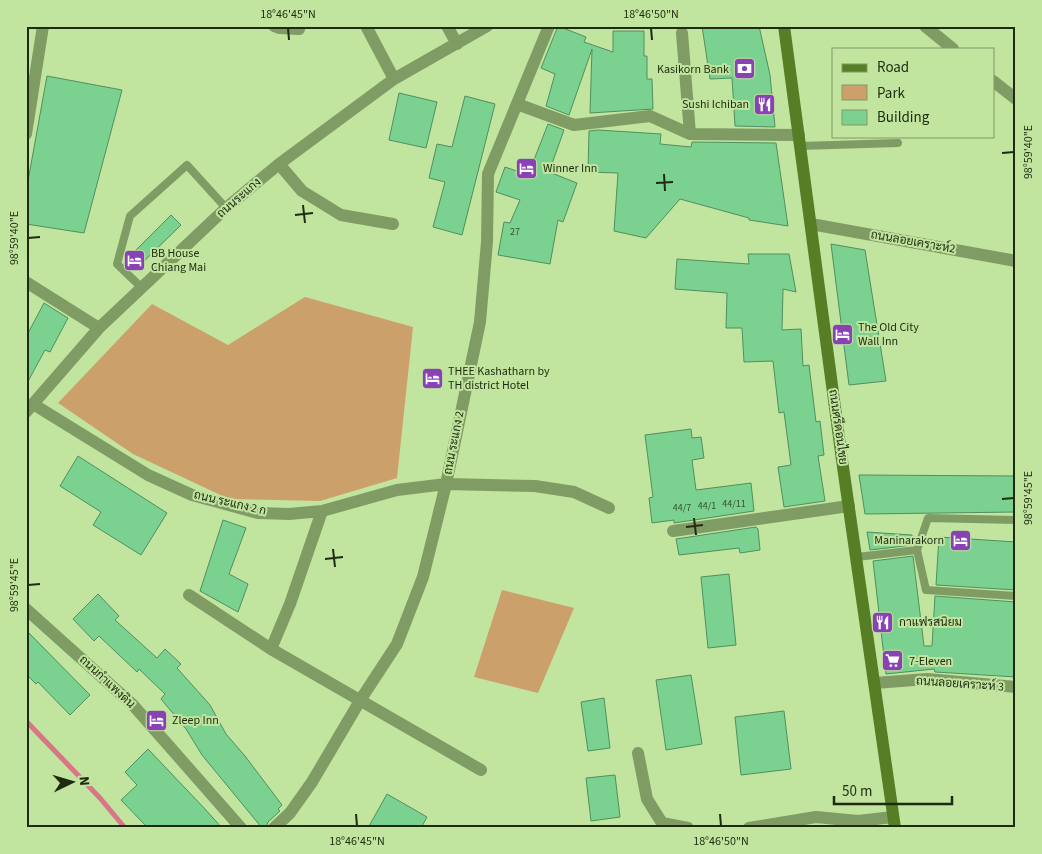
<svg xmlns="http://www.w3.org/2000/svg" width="1042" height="854" viewBox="0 0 1042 854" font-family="'Source Sans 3',Sarabun,sans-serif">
<rect width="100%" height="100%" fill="#c1e49f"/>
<path fill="#cca06b" d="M305 297 413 327 397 478 320 501 229 499 133 454 58 403 152 304 228 345Z
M502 590 574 608 538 693 474 677Z"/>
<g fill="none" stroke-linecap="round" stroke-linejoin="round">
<path stroke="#d97586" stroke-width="5" d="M26 721 100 798 125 828"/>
</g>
<path fill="#7bd18f" stroke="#508f5f" d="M558 26 586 37 584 42 613 52V31H644V56H647V79H652L653 109 590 113 592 49 569 115 546 106 555 74 541 68Z
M702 26H759L770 75 775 127 735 126 732 78 710 79Z
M47 76 122 90 84 233 26 224V192Z
M399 93 437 102 426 148 389 140Z
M465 96 495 104 462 235 433 227 445 182 429 178 437 144 452 147Z
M548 124 564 130 549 172 577 183 563 222 558 220 550 264 498 255 504 222 510 223 520 200 496 192 505 167 528 175Z
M598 130 661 134 660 144 691 147 692 142 776 143 788 226 749 220V218L680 199 646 238 614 231 618 173 588 172 589 131Z
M171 215 181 225 135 270 125 261Z
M831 244 865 250 886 381 849 385Z
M748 254H789L796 292 783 289 782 330 801 329 803 366 809 365 816 422 820 421 824 455 818 456 825 501 784 507 778 467 791 465 784 412 779 413 773 361 744 362 742 328H726L727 293 675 289 677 259 749 264Z
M44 303 68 318 50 352 45 350 26 385V337Z
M691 429 692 438 701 437 704 458 692 460 696 490 751 483 754 511 674 523V520L652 523 649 498 653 497 645 435Z
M78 456 167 513 141 555 93 525 101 512 60 486Z
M859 475 1016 476V512L865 514Z
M223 520 246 528 229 574 248 584 238 612 200 591Z
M756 527 758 529 760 550 740 553 739 548 679 555 676 539Z
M867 532 912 535 913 545 870 550Z
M939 537 1016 542V590L936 585Z
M913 556 924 646H932L935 596 1016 602V677L935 672 934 669 886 674 873 561Z
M729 574 736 645 708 648 701 577Z
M98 594 119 616 115 620 157 658 165 649 181 664 177 668 210 705 226 734 245 756 282 805 278 809 280 811 268 822 266 828H262L202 755 186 729 161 699 165 694 139 669 137 672 99 636 94 641 73 619Z
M26 630 90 695 70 715 38 682 36 684 26 674Z
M691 675 702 744 666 750 656 680Z
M604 698 610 748 588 751 581 702Z
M784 711 791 769 741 775 735 717Z
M148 749 205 809 222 828H148L121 800 137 785 125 772Z
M615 775 620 817 591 821 586 778Z
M387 794 427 817 421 828H368Z"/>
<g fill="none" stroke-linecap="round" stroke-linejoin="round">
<path stroke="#809c65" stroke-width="8" d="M800 146 898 143
M141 287 117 264 130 216 187 165 226 208
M1016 520 928 518 917 550 926 590 1016 596
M857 557 917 550"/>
<path stroke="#809c65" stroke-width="12" d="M274 26 279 28 299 29 300 26
M366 26 394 79
M447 26 457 44
M925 26 953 49
M682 33 690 134
M993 81 1016 99
M517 104 574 125 650 116 690 134 799 135
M26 134 43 26
M279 164 302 191 341 215 393 224
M811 224 1016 261
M26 282 99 328
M33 404 148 475 192 495 258 513 289 514 322 511 397 490 446 484 535 486 574 492 609 508
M26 412 99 328 226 208 279 164 394 79 487 26
M322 511 290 604 271 649 481 770
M673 531 849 506
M189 595 271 649
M26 609 133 705 241 828
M875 683 927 679 1016 687
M638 753 647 799 662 823 688 828
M274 828 290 813 312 782 361 699 397 644 423 577 446 484 480 322 487 242 488 174 549 26
M749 828 816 817 858 821 893 817"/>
<path stroke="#567e24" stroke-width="12" d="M784 26 842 460 895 828"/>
</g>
<path fill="none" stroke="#1e2b10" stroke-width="2" d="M288 28 289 40M651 28 652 40M1002 153 1014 152M664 174 665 191M656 183 673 182M303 205 305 223M295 215 313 213M28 238 40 237M1002 499 1014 498M694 518 696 535M686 527 703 525M333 549 335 567M325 559 343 557M28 585 40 584M356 814 357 826M720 814 721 826"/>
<defs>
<symbol id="bank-square" viewBox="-11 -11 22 22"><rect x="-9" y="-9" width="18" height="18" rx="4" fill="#8942b4" stroke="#c1e49f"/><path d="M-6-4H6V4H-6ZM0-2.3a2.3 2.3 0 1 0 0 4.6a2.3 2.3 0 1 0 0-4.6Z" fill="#fff"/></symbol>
<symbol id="restaurant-square" viewBox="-11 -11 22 22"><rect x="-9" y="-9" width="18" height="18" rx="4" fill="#8942b4" stroke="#c1e49f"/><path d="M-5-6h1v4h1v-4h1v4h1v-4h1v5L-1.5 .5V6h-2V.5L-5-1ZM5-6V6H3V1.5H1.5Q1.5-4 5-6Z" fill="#fff"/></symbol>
<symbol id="hotel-square" viewBox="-11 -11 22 22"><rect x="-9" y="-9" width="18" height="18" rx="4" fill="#8942b4" stroke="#c1e49f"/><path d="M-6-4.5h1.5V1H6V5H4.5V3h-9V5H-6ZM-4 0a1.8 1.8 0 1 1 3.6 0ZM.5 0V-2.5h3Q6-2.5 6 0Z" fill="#fff"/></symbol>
<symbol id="supermarket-square" viewBox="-11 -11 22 22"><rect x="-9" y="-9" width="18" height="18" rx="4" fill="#8942b4" stroke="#c1e49f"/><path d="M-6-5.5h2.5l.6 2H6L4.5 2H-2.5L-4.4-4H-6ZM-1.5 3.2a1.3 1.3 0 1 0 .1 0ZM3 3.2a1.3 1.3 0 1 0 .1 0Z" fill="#fff"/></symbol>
</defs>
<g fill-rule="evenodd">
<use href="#bank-square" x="732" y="56" width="25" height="25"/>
<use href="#restaurant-square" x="752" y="92" width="25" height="25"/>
<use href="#hotel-square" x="514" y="156" width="25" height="25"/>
<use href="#hotel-square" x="122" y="248" width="25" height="25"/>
<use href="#hotel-square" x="830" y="322" width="25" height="25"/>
<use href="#hotel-square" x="420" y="366" width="25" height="25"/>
<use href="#hotel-square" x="948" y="528" width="25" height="25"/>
<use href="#restaurant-square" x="870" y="610" width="25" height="25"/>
<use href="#supermarket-square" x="880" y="648" width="25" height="25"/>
<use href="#hotel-square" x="144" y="708" width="25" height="25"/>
</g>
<g text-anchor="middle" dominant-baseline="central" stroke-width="4" stroke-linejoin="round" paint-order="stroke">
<g font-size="10" fill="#355430">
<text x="515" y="232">27</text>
<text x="734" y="504">44/11</text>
<text x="707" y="506">44/1</text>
<text x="682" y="508">44/7</text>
</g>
<g font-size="12" fill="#1e2b10" stroke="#c1e49f" text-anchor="start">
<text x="729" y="69" text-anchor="end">Kasikorn Bank</text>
<text x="749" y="104" text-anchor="end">Sushi Ichiban</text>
<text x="543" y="168">Winner Inn</text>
<text x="151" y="253">BB House<tspan x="151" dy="14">Chiang Mai</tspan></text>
<text x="858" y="327">The Old City<tspan x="858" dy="14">Wall Inn</tspan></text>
<text x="448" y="371">THEE Kashatharn by<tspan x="448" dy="14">TH district Hotel</tspan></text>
<text x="944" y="540" text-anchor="end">Maninarakorn</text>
<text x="899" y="622">กาแฟรสนิยม</text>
<text x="909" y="661">7-Eleven</text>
<text x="172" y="720">Zleep Inn</text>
</g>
<g font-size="12" fill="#1e2b10" stroke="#c1e49f">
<text transform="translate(239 198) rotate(-41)">ถนนระแกง</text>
<text transform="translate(913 242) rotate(10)">ถนนลอยเคราะห์2</text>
<text transform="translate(838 427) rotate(82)">ถนนศรีดอนไชย</text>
<text transform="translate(454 443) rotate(-79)">ถนน ระแกง 2</text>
<text transform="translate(230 503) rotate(13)">ถนน ระแกง 2 ก</text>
<text transform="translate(107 682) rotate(43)">ถนนกำแพงดิน</text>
<text transform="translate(960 684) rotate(4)">ถนนลอยเคราะห์ 3</text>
</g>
</g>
<rect width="1042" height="854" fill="none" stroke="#c1e49f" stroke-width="55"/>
<rect x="832" y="48" width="162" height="90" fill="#c1e49f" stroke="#809a66"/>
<rect x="842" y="64" width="25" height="8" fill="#567e24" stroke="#809a66"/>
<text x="877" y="72" font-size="15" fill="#1e2b10">Road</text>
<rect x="842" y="85" width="25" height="15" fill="#cca06b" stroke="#809a66"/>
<text x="877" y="98" font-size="15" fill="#1e2b10">Park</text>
<rect x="842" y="110" width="25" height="15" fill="#7bd18f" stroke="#809a66"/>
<text x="877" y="122" font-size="15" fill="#1e2b10">Building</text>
<g transform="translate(72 782) rotate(85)" stroke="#c1e49f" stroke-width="4" paint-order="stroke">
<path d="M0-4L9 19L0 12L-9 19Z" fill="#1e2b10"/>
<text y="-8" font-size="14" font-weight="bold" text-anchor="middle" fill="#1e2b10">N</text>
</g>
<path d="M834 796v8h118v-8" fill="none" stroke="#1e2b10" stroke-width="2.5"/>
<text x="842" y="796" font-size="15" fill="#1e2b10" stroke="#c1e49f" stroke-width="4" paint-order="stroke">50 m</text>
<rect x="28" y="28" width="986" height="798" fill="none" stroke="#1e2b10" stroke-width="2"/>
<g font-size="12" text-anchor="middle" fill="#1e2b10">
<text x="288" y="18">18°46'45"N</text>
<text x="651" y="18">18°46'50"N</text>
<text transform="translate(1028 152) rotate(-90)" y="4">98°59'40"E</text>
<text transform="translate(14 238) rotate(-90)" y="4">98°59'40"E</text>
<text transform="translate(1028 498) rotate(-90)" y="4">98°59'45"E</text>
<text transform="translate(14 585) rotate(-90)" y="4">98°59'45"E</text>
<text x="357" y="845">18°46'45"N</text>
<text x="721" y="845">18°46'50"N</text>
</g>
</svg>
